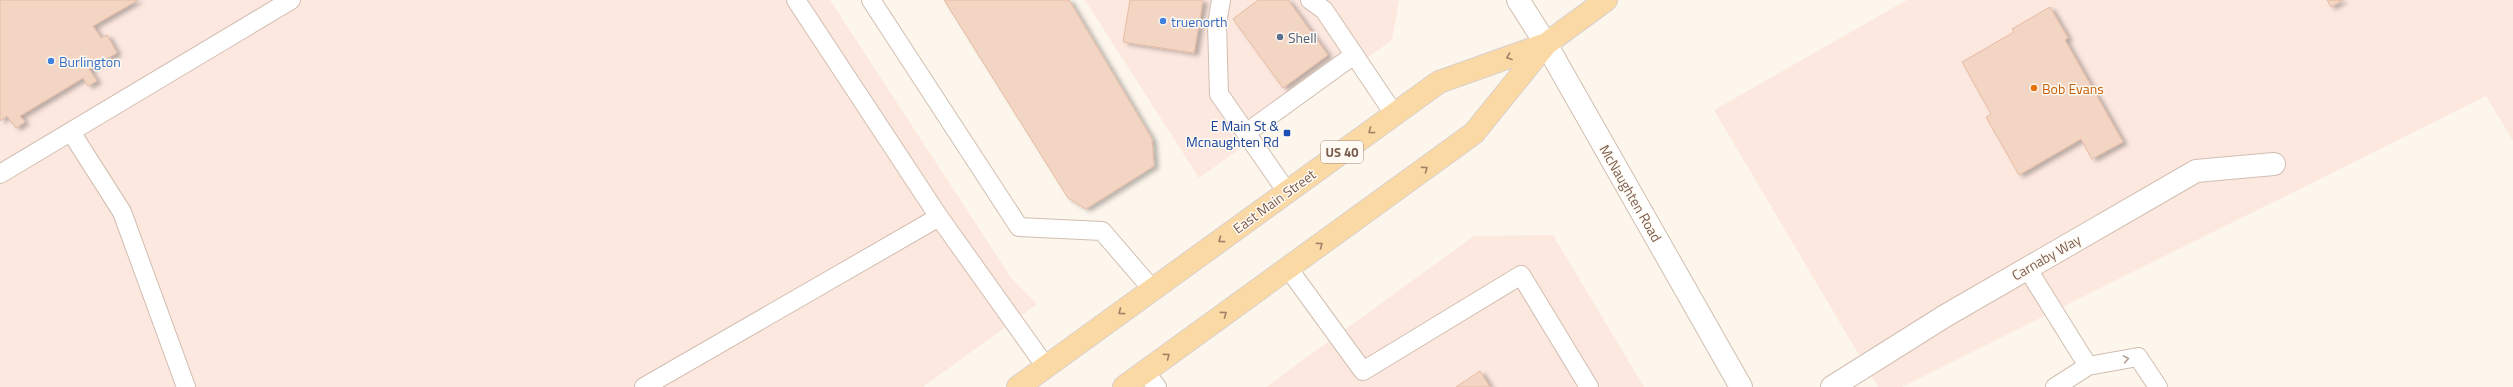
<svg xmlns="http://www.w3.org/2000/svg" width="2513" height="387" viewBox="0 0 2513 387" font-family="'Titillium Web',sans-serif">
<defs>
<filter id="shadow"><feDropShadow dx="4.5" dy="2.5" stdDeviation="2" flood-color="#0004"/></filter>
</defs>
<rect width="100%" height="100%" fill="#fdf6ec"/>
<path fill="#fde8e0" d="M0 0H830L1012 279 1037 304 923 387H0Z
M1085 0H1399L1392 40 1199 178Z
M1907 0H2513V141L2486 96 1902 387H1878L1714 110Z
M1553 235 1644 387H1266L1474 236Z"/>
<path fill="#f3d5c3" stroke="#e6bba3" filter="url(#shadow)" d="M0 0H138L93 26 101 38 107 35 117 53 89 69 97 81 88 86 83 78 20 116 25 122 16 128 7 116 0 121Z
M944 0H1069L1152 139 1154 166 1086 209 1068 198Z
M1130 0H1203L1194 53 1123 42Z
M1258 0H1288L1328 55 1283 88 1233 19Z
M2327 0H2343L2331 7Z
M2050 7 2068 38 2065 40 2123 142 2092 159 2081 139 2019 175 1986 117 1991 114 1962 62 2014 32 2012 29Z
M1480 371 1490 387H1456Z"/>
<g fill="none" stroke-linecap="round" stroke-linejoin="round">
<defs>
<path id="service" d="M796 0 939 217 1046 367
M871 0 1019 227 1102 231 1152 289
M1221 0 1217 24 1219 94 1287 192
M1310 0 1324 10 1394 114
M71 132 122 212 186 387
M1246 133 1354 55
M0 174 291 0
M1288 268 1363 371 1521 275 1589 387
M2027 268 2088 366 2055 387
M2088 366 2138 357 2158 387
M1145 372 1157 387
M644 387 939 217"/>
<path id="minor" d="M1832 387 1945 316 2196 171 2274 164"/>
<path id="tertiary" d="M1518 0 1546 44 1741 387"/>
<path id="primary" d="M1018 387 1439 82 1546 44
M1124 387 1474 133 1546 44 1606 0"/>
</defs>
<use href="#service" stroke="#d1beb0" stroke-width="20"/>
<use href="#minor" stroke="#d1beb0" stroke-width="24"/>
<use href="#tertiary" stroke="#d1beb0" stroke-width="24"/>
<use href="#primary" stroke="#dad1cd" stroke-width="24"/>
<use href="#service" stroke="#fff" stroke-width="18"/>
<use href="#minor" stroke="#fff" stroke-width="22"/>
<use href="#tertiary" stroke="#fff" stroke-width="22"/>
<use href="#primary" stroke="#fbd9a5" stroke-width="22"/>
</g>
<defs><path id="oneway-chevron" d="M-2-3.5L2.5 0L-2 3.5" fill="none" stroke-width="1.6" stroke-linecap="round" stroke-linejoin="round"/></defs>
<g stroke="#a18267">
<use href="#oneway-chevron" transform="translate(1509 57) rotate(160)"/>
<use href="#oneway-chevron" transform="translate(1371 131) rotate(144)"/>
<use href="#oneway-chevron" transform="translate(1425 169) rotate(-36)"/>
<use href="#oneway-chevron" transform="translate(1221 240) rotate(144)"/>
<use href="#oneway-chevron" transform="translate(1320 245) rotate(-36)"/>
<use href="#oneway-chevron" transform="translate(1121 312) rotate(143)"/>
<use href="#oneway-chevron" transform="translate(1224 314) rotate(-36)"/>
<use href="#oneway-chevron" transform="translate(1167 356) rotate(-37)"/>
</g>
<use stroke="#af9d94" href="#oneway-chevron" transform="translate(2126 359) rotate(-10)"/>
<g fill="#3f7fe0" stroke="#fffaf3" stroke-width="1.5">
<circle cx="1163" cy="21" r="4"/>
<circle cx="51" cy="61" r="4"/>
</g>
<circle fill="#5c6f8a" stroke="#fffaf3" stroke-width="1.5" cx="1280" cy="37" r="4"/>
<circle fill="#e8710a" stroke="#fffaf3" stroke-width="1.5" cx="2034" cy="88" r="4"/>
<rect fill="#1a4fb4" stroke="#fffaf3" stroke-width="1.5" x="1283" y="129" width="8" height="8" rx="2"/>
<g text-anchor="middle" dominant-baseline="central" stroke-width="3" stroke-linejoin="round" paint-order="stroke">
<rect fill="#fffaf3" stroke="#a28b7f" stroke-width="1" x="1321" y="141" width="42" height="22" rx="3"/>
<g font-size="13" font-weight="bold" fill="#7a5c4d">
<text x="1342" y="152">US 40</text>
</g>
<g font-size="14" fill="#366cbe" stroke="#fffaf3" text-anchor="start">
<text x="1171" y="21">truenorth</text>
<text x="59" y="61">Burlington</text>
</g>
<g font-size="14" fill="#4e5e75" stroke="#fffaf3" text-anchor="start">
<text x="1288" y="37">Shell</text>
</g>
<g font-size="14" fill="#c56008" stroke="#fffaf3" text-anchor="start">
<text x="2042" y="88">Bob Evans</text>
</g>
<g font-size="14" fill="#164399" stroke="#fffaf3" text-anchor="end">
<text x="1279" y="125">E Main St &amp;<tspan x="1279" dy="16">Mcnaughten Rd</tspan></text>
</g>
<g font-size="14" fill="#7a5c4d" stroke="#fffaf3">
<text transform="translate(1631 193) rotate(60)">McNaughten Road</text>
<text transform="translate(1274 201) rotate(-36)">East Main Street</text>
<text transform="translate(2046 257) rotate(-30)">Carnaby Way</text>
</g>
</g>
</svg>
